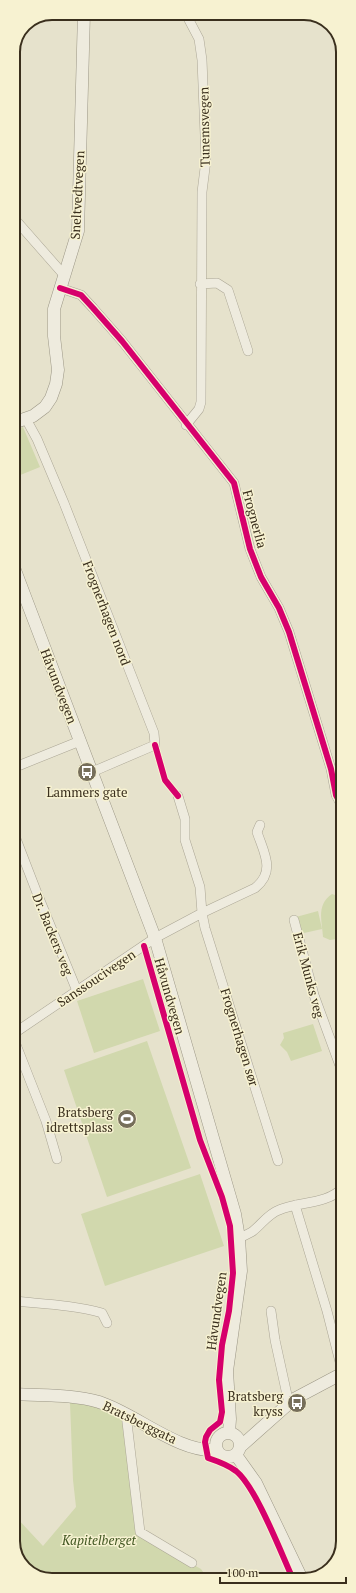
<svg xmlns="http://www.w3.org/2000/svg" width="356" height="1593" viewBox="0 0 356 1593" font-family="'PT Serif',serif">
<rect width="100%" height="100%" fill="#e6e2cc"/>
<path fill="#d1d8ad" d="M23 427 40 467 13 478V430Z
M332 894 335 895 339 906 343 909V938L330 940 323 937C322 921 316 905 332 894Z
M318 911 322 929 304 933 300 930 296 917Z
M143 979 160 1031 94 1053 77 1001Z
M313 1024 322 1051 291 1061 287 1052 280 1045 284 1038 283 1033Z
M147 1041 191 1168 107 1197 64 1070Z
M200 1174 224 1246 105 1286 81 1214Z
M70 1403 92 1404 126 1418 144 1537 201 1569 208 1579 47 1580 26 1570 14 1549V1519L16 1517 43 1546 76 1507 73 1480Z"/>
<g fill="none" stroke-linecap="round" stroke-linejoin="round">
<defs>
<path id="street" d="M13 217 64 275
M200 284 217 283 228 290 248 351
M60 288 81 295 93 308 122 341 234 483 250 549 261 577 279 608 289 632 331 769 336 795 343 808
M26 419 37 439 64 503 154 733 155 745 92 772
M186 425 199 409 201 402 202 192 206 160 202 60 199 39 189 20
M13 768 80 741
M178 796 185 819V840L200 887 202 913 205 928 278 1161
M13 831 37 893 77 991
M294 920 314 995 343 1074
M13 1034 155 938 202 913 255 888C276 871 264 853 257 832L260 825
M13 1037 46 1121 57 1159
M295 1205 327 1311 343 1374
M239 1238C243 1236 249 1234 253 1231 262 1224 268 1214 279 1210 301 1201 325 1205 343 1188
M14 1301C43 1304 74 1305 102 1313L107 1323
M271 1311 275 1340 289 1404
M126 1414 140 1532 192 1563"/>
<path id="secondary" d="M13 423 33 416 45 407 51 398 56 384 58 370 54 336V309L78 231 84 13
M13 565 155 938 235 1214 239 1238 241 1271 227 1371 230 1419 229 1433
M14 1394C41 1396 72 1394 99 1402 136 1414 179 1453 216 1450
M216 1445a12 12 0 1 1 24 0a12 12 0 1 1-24 0Z
M240 1447 294 1399 343 1373
M236 1455 256 1483 302 1579"/>
</defs>
<use href="#street" stroke="#aba695" stroke-width="10"/>
<use href="#secondary" stroke="#9b9685" stroke-width="13"/>
<use href="#street" stroke="#eeebde" stroke-width="9"/>
<use href="#secondary" stroke="#eeebde" stroke-width="12"/>
<defs>
<path id="cycleway" d="M60 288 81 295 93 308 122 341 234 483 250 549 261 577 279 608 289 632 331 769 336 795 343 808
M155 745 165 780 178 796
M144 946 200 1140 222 1197 230 1226 233 1273 229 1311 222 1345 219 1380 222 1412 220 1422 210 1430 206 1437 205 1442 208 1458C217 1461 228 1465 236 1471 256 1487 281 1553 293 1579"/>
</defs>
<use href="#cycleway" stroke="#f7f2d1" stroke-width="8"/>
<use href="#cycleway" stroke="#d6006c" stroke-width="6"/>
</g>
<defs>
<symbol id="bus-disc" viewBox="-11 -11 22 22"><circle r="9.5" fill="#766e5a" stroke="#f7f2d1"/><path d="M-5-6H5V4H4V6H2V4H-2V6H-4V4H-5ZM-3.5-4V0h7V-4ZM-3.5 1.2v1.5H-2V1.2ZM2 1.2v1.5H3.5V1.2Z" fill="#fff"/></symbol>
<symbol id="stadium-disc" viewBox="-11 -11 22 22"><circle r="9.5" fill="#766e5a" stroke="#f7f2d1"/><path d="M0-5a6.5 5 0 1 0 0 10a6.5 5 0 1 0 0-10ZM-3.5-1.8h7v3.6h-7Z" fill="#fff"/></symbol>
</defs>
<g fill-rule="evenodd">
<use href="#bus-disc" x="76" y="761" width="22" height="22"/>
<use href="#stadium-disc" x="116" y="1108" width="22" height="22"/>
<use href="#bus-disc" x="286" y="1392" width="22" height="22"/>
</g>
<g text-anchor="middle" dominant-baseline="central" stroke-width="3" stroke-linejoin="round" paint-order="stroke">
<g font-size="13" fill="#3a2f1d" stroke="#f7f2d1">
<text transform="translate(204 127) rotate(-91)">Tunemsvegen</text>
<text transform="translate(77 195) rotate(-87)">Sneltvedtvegen</text>
<text transform="translate(255 519) rotate(75)">Frognerlia</text>
<text transform="translate(107 613) rotate(69)">Frognerhagen nord</text>
<text transform="translate(59 686) rotate(69)">Håvundvegen</text>
<text transform="translate(53 934) rotate(68)">Dr. Backers veg</text>
<text transform="translate(309 975) rotate(75)">Erik Munks veg</text>
<text transform="translate(96 978) rotate(-34)">Sanssoucivegen</text>
<text transform="translate(170 996) rotate(74)">Håvundvegen</text>
<text transform="translate(240 1037) rotate(73)">Frognerhagen sør</text>
<text transform="translate(216 1311) rotate(-82)">Håvundvegen</text>
<text transform="translate(140 1422) rotate(26)">Bratsberggata</text>
</g>
<g font-size="13" fill="#3a2f1d" stroke="#f7f2d1" text-anchor="end">
<text x="87" y="792" text-anchor="middle">Lammers gate</text>
<text x="113" y="1112">Bratsberg<tspan x="113" dy="15">idrettsplass</tspan></text>
<text x="283" y="1396">Bratsberg<tspan x="283" dy="15">kryss</tspan></text>
</g>
<g font-size="13" font-style="italic" fill="#425722" stroke="#f7f2d1">
<text x="99" y="1540">Kapitelberget</text>
</g>
</g>
<path d="M0 0H356V1593H0ZM52 20H304A32 32 0 0 1 336 52V1541A32 32 0 0 1 304 1573H52A32 32 0 0 1 20 1541V52A32 32 0 0 1 52 20Z" fill="#f7f2d1" fill-rule="evenodd"/>
<path fill="none" stroke="#3a2f1d" stroke-width="2" d="M52 20H304A32 32 0 0 1 336 52V1541A32 32 0 0 1 304 1573H52A32 32 0 0 1 20 1541V52A32 32 0 0 1 52 20Z"/>
<path d="M220 1577v6h126v-6" fill="none" stroke="#3a2f1d" stroke-width="2"/>
<text x="226" y="1577" font-size="12" fill="#3a2f1d" stroke="#f7f2d1" stroke-width="3" paint-order="stroke">100 m</text>
</svg>
